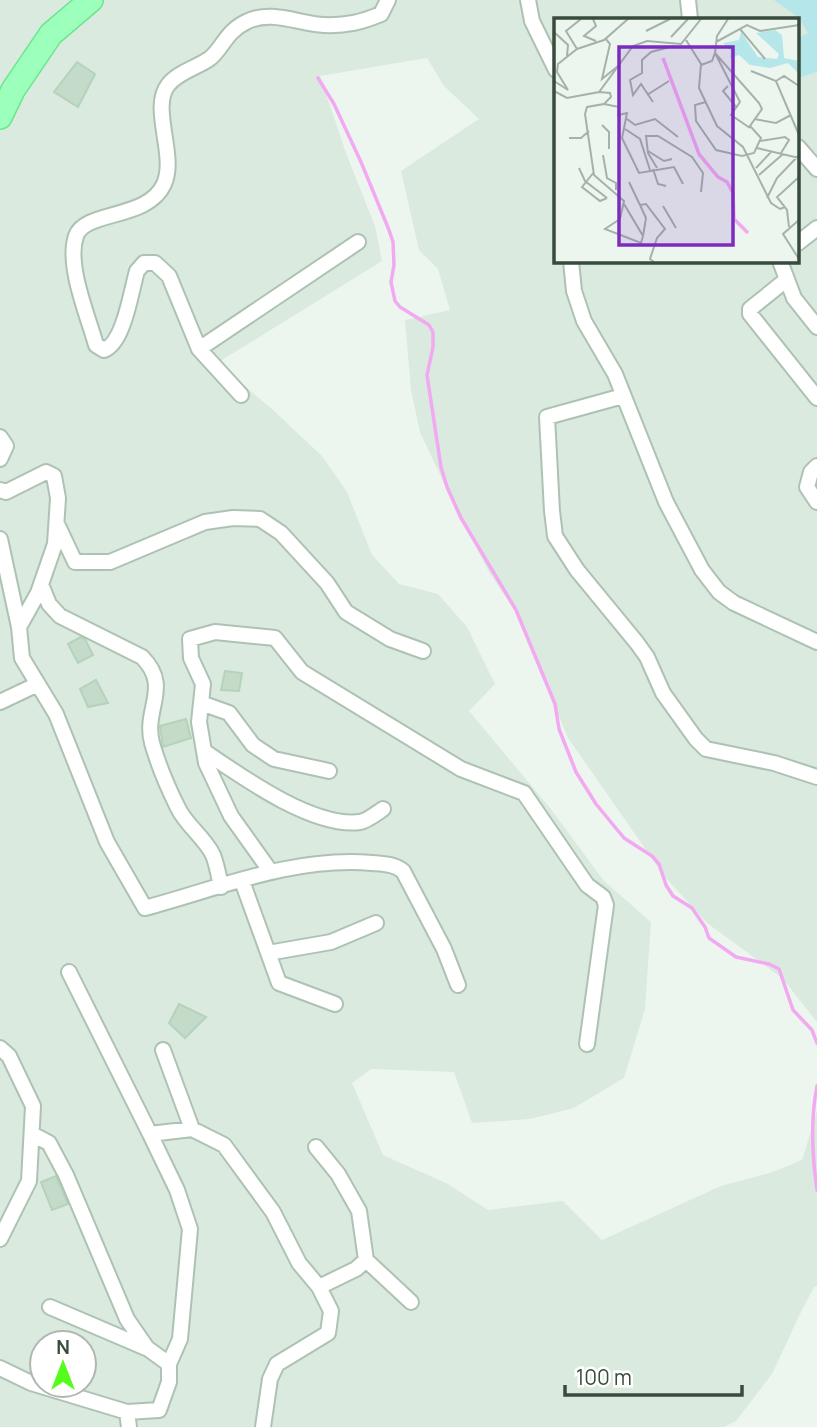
<svg xmlns="http://www.w3.org/2000/svg" width="817" height="1427" viewBox="0 0 817 1427" font-family="Manrope,sans-serif">
<rect width="100%" height="100%" fill="#ecf6ef"/>
<path fill="#daeade" fill-rule="evenodd" d="M0 0H817V1022L782 978 707 923 665 877 568 738 515 611 489 572 456 509 420 432 411 390 405 320 450 310 438 269 419 250 401 171 479 119 444 86 427 58 320 76 346 153 375 226 382 261 217 363 272 409 322 456 347 492 372 555 399 584 438 594 467 627 495 684 469 711 550 808 604 881 651 922 645 1009 624 1078 574 1108 530 1119 472 1123 454 1072 371 1069 352 1083 383 1155 448 1184 488 1210 563 1201 602 1240 721 1186 773 1172 802 1160 817 1111V1286L814 1287 799 1316 772 1374 736 1421 724 1427H0ZM556 19H798V261H556ZM42 1343H84V1385H42Z"/>
<path fill="#b5e7ea" d="M774 0H817V72L798 78V38L808 33 799 18Z"/>
<g fill="none" stroke-linecap="round" stroke-linejoin="round">
<path stroke="#f2a9f1" stroke-width="3.5" d="M318 78 334 104 361 162 389 230 393 242 394 265 391 282 395 301 400 307 429 325 433 332V347L427 375 441 467 447 487 461 518 516 610 555 704 559 729 576 772 596 804 624 838 652 856 659 864 666 885 673 896 692 908 705 927 709 938 736 957 769 964 779 969 793 1010 812 1030 817 1043
M817 1086C810 1121 812 1155 817 1190"/>
</g>
<path fill="#c4dbc9" stroke="#b4d3ba" stroke-width="2" d="M77 62 95 74 78 107 54 92Z
M81 637 85 639 93 655 78 663 68 644Z
M225 671 242 673 239 691 221 690Z
M96 680 108 703 88 707 80 689Z
M186 719 191 738 163 747 160 726Z
M179 1004 206 1017 185 1038 169 1023Z
M56 1176 68 1204 52 1210 41 1182Z"/>
<g fill="none" stroke-linecap="round" stroke-linejoin="round">
<defs>
<path id="minor" d="M528 0 532 21 556 70
M688 0 690 19
M798 147 817 169
M798 243 817 228
M571 261 574 291 584 321 615 374 666 502 702 570 719 592 734 603 817 642
M780 261 794 298 817 327
M786 280 750 309V314L817 398
M199 349 358 242
M241 395 199 349 169 276 155 263H144L137 271C131 291 124 343 104 350L96 345C88 316 66 265 76 236 85 210 148 220 164 184 177 156 150 108 168 85 178 72 196 68 209 59 222 50 225 32 246 22 271 9 299 24 324 25 346 26 362 22 381 14L388 0
M623 396 547 417 552 511 555 536 577 570 637 643 647 657 663 693 696 739 706 749 774 763 817 777
M0 437 6 446 0 459
M817 466 811 472 807 487 817 502
M0 490 6 492 46 472 54 476 58 498 55 544 38 593 19 627 22 658 56 714 107 842 145 908C219 888 295 856 372 863 384 864 394 864 403 871L444 949 458 985
M58 526 75 562H110L205 522 233 518 260 519 281 533 327 583 346 612 390 639 423 651
M0 539 19 627
M41 584 49 604 60 616 142 657C172 687 143 709 152 743 158 764 168 788 178 808 186 825 205 838 213 855 217 865 219 877 221 887
M0 702 38 684
M201 703 229 713 253 745 274 759 329 771
M204 751C242 777 313 828 360 822 367 821 377 813 383 809
M271 872 231 816 206 763 199 722 203 684 191 658 190 639 215 632 275 638 302 672 461 769 524 793 587 885 603 897 606 905 587 1044
M242 881 279 983 335 1004
M268 953 331 942 376 923
M69 972 150 1134
M0 1048 9 1056 33 1106 29 1181 0 1239
M163 1050 192 1129
M316 1147 338 1174 359 1211 366 1260 411 1302
M319 1287 356 1269 366 1260
M50 1307 146 1348
M169 1364 180 1339 190 1229 177 1190 150 1134 192 1129 224 1145 273 1212 299 1263 319 1287 331 1311 328 1333 277 1364 270 1379 263 1427
M0 1368 31 1383 127 1412 159 1410 169 1382V1364L147 1348 127 1319 66 1175 49 1143 32 1134
M127 1412 129 1427"/>
<path id="primary" d="M0 117 13 90 51 34 91 0"/>
</defs>
<use href="#minor" stroke="#aec2b3" stroke-width="18"/>
<use href="#primary" stroke="#6ae68f" stroke-width="26"/>
<use href="#minor" stroke="#fff" stroke-width="14"/>
<use href="#primary" stroke="#9cffbb" stroke-width="23"/>
</g>
<g transform="translate(554 18)">
<rect width="245" height="245" fill="#ecf6ef"/>
<path d="M221 12 228 17 230 40 245 43V56L234 45 216 50 196 47 185 37 176 40 177 33 169 25 185 22 187 14 204 39 223 41 225 36 202 15Z" fill="#b5e7ea"/>
<path fill="none" stroke="#f2a9f1" stroke-width="3.5" d="M109 40 145 136 164 159 173 164 179 175 180 201 194 215"/>
<path fill="none" stroke="#a4b2a8" stroke-width="2" d="M39 1 42 8 30 18 42 23M174 1 163 18 161 35 186 84 177 97 196 110M186 11 211 41M92 13 116 1M0 14 14 27 13 38M117 19 134 1M51 20 56 26 48 61 64 48M132 22 147 46 145 70 163 108 189 129 217 185 226 191 231 189M162 24 193 7 206 13 245 7M23 31 12 13 27 1M147 47 158 43 161 35 205 85 208 91 196 108 207 120 200 135 188 138 162 132 142 103 141 87 152 84M197 53 222 63 245 117M0 63 14 72 3 54 4 46 23 31 50 22 74 1M222 63 230 58 245 68M174 68 169 73 183 90M0 73 13 80 45 74 79 28 93 23 127 26 147 1M45 74 56 75 57 79 50 86 33 89 31 96 40 157 70 183 66 201 51 211 87 225 89 218 70 186M93 77 115 63M99 84 87 66 79 77 76 62 88 55V42L97 34 120 28M50 86 65 89 64 97 73 95 68 120 85 155 120 149 129 166M73 101 81 107 101 101 124 119M200 101 222 105 237 97M48 107 55 114V131M71 111 86 121 96 152M15 120H27L35 113M206 123 231 119 235 122 227 135M203 130 245 140M94 133 110 143 118 141M49 137 53 160 62 165V172M25 150 31 163 53 180M103 150 94 135 92 118H104L138 139 149 155 147 174M202 150 218 133M99 151 104 166 112 168M40 154 28 169 46 183 53 180M205 157 229 136M75 164 86 187M213 180 223 160 245 137M109 188 122 210M245 202 229 216 245 241M235 209 233 192 223 179 245 159M89 218 92 200 86 187 92 186 111 211 103 220 96 241 100 244"/>
<path fill="#7b2cbf" fill-opacity="0.15" stroke="#7b2cbf" stroke-width="3.5" d="M65 29H179V227H65Z"/>
<rect width="245" height="245" fill="none" stroke="#394b3d" stroke-width="3.5"/>
</g>
<g transform="translate(63 1364)"><circle r="33" fill="#ffffff" stroke="#b0b7b1" stroke-width="2"/>
<path d="M0-5L12 26L0 18L-12 26Z" fill="#56fc1d"/>
<text y="-10" font-size="19" font-weight="bold" text-anchor="middle" fill="#394b3d">N</text>
</g>
<path d="M565 1385v10h177v-10" fill="none" stroke="#394b3d" stroke-width="3.5"/>
<text x="576" y="1385" font-size="21" fill="#394b3d" stroke="#ffffff" stroke-width="5" paint-order="stroke">100 m</text>
</svg>
